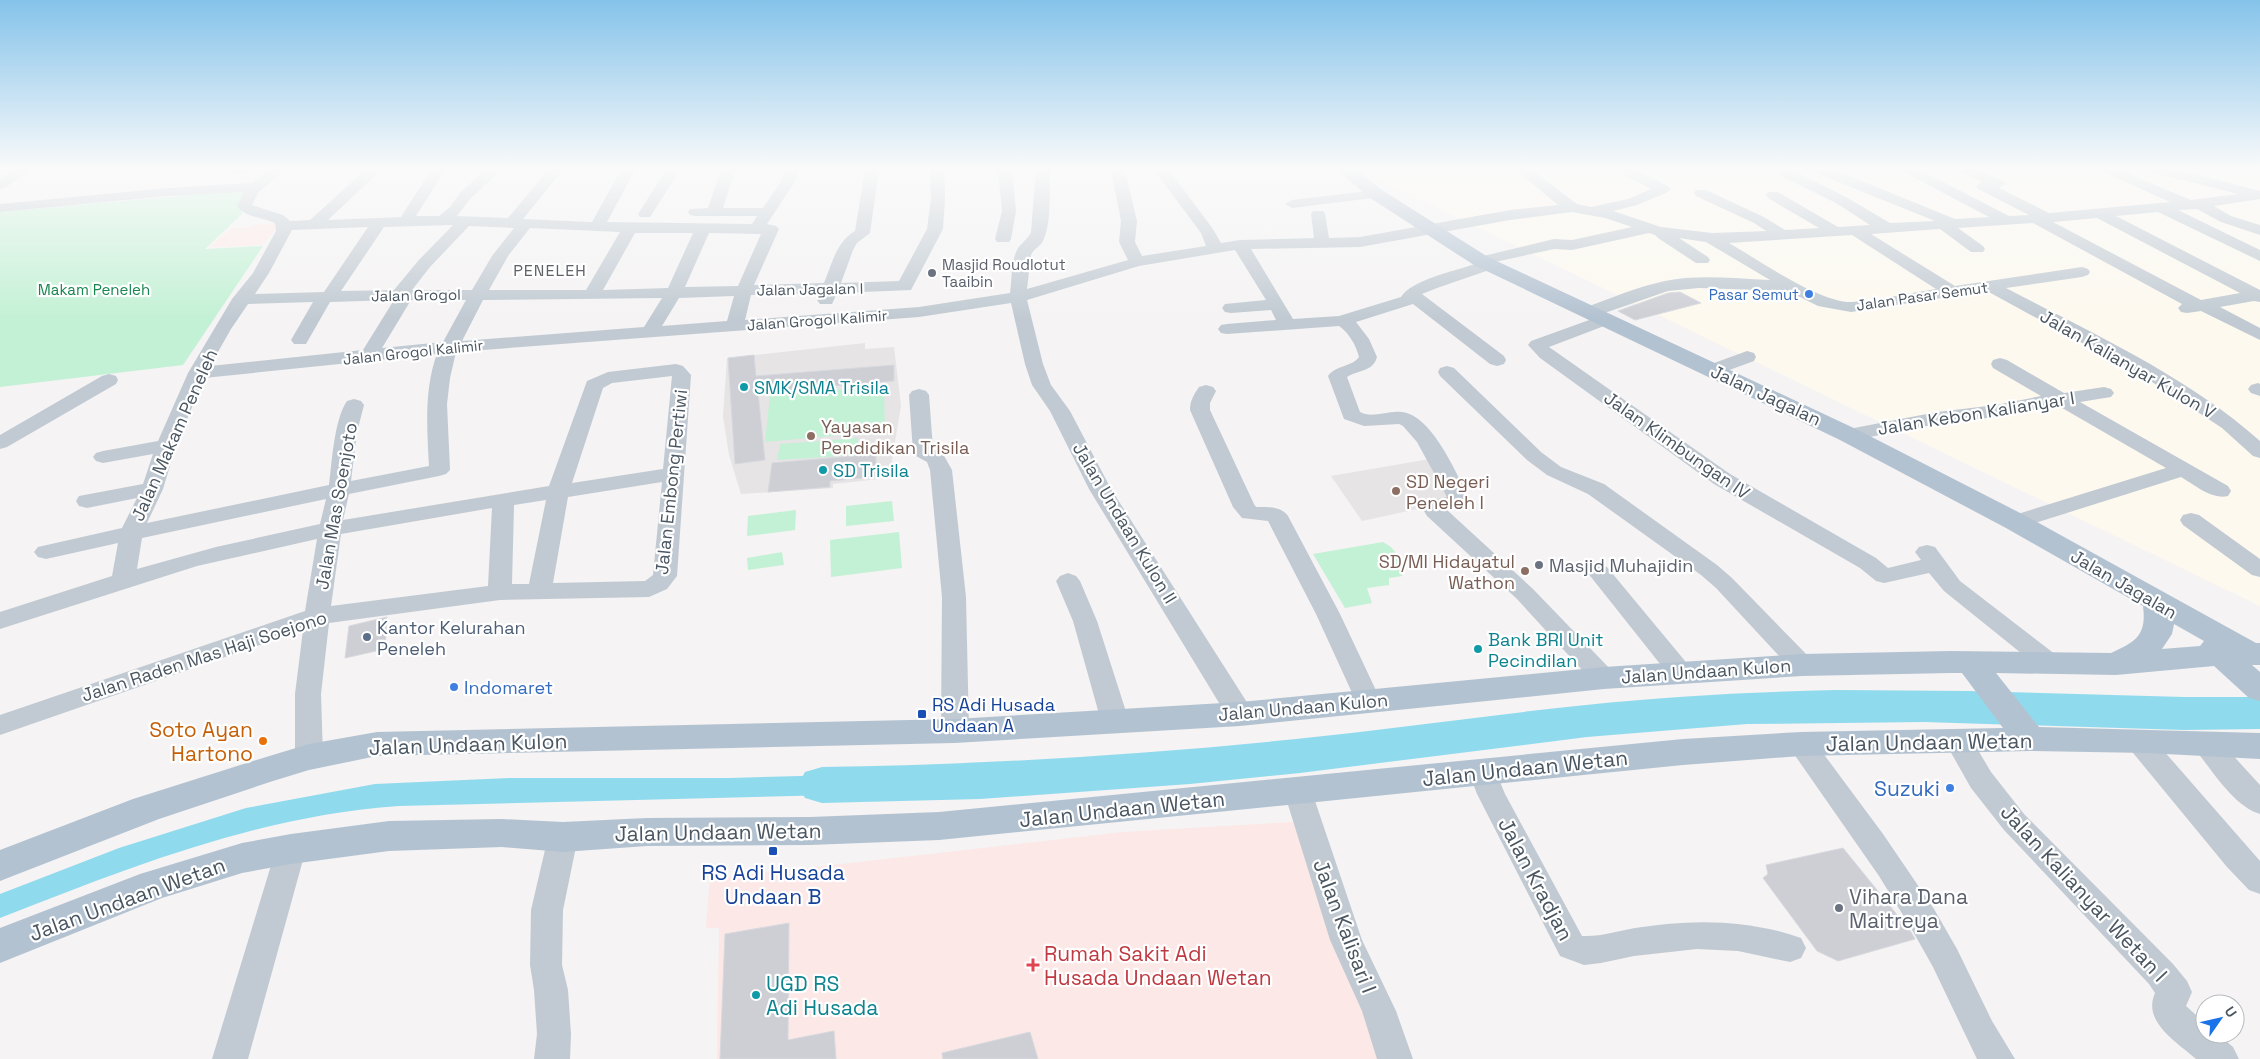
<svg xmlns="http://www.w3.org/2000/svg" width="2260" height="1059" viewBox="0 0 2260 1059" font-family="'Space Grotesk',sans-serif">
<rect width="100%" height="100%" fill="#f5f3f3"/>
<path fill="#fdf9ef" d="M2260 170V606L1361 171Z"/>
<path fill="#e6e4e5" d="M865 343V349L894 347 901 406 889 478 833 484V488L741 494 729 455 723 416 727 358Z
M1430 459 1454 501 1362 521 1331 476Z"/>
<path fill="#fce8e6" d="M283 223 261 245 209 247 232 228 252 227 256 224Z
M1293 822 1360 1001 1378 1059H717L719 928H706L710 879 1123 832Z"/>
<path fill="#c3f1d5" d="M247 190C239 198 239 203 242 214L205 249 263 246 183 365 0 387V212Z
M884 386 885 431 765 442 770 395Z
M858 438V455L777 460 780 444Z
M892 501 894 521 846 526V506Z
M796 510 795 530 747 536 748 516Z
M899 532 902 568 831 577 830 540Z
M1383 542 1391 547 1403 562 1402 576 1389 578V585L1367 588 1372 603 1345 608 1313 554Z
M782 552 784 565 748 570 747 558Z"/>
<path fill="#90daee" d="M876 774 872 794 399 806C257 816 131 867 0 918V894L119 848 246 808 375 784 509 778H730Z"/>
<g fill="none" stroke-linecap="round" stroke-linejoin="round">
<path fill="#90daee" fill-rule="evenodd" d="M1836 690 1969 691 2184 697H2260V729L2184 730 1924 722 1747 724 1587 737 1300 773 1190 784 980 799 822 803 805 798 798 785 805 772 822 767C980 765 1139 755 1296 739 1393 729 1489 715 1586 705 1669 696 1752 692 1836 690Z"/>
</g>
<path fill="#cdcfd5" stroke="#d7d9de" d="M1680 292 1701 303 1635 320 1618 311 1668 293Z
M754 355 756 376 894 365V381L758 392 765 460 735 464 728 358Z
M876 454V477L830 481V487L768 492 772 463Z
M387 617 385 649 345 658 349 626Z
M1843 848 1911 932 1915 939 1838 961 1817 951 1763 878 1768 874 1766 865Z
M789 923 788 1040 834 1031 836 1059H720L725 934Z
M1030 1032 1038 1059H943L942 1053Z"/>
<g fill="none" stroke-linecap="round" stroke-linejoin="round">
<path fill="#c1cad2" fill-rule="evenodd" d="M13 170H30L5 188 0 189V179Z
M232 170H250L243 174 234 173Z
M268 170H284L258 193 252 205 283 215 290 221 310 220 365 170H381L328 220 401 217 431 170H445L416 216H439L450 207 460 193 485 170H501L470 199 457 216 508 218 548 170H563L523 219 592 222 621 170H635L607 222 752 224 757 216H695L690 215 688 212 690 209 708 208 721 170H735L723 208H763L782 180 785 170H799L796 180 767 224 776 226 779 229 754 285 824 283C832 264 836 242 855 231L865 170H879L870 233 857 243 853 250 841 283 899 281 927 229 931 198 930 170H944L945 198 943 229 911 290 837 293 832 304H820L817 300 820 293 751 295 745 320 919 307 1010 293C1012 280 1011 262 1017 250 1021 242 1028 240 1031 232L1036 170H1050C1049 190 1052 223 1043 241 1040 247 1034 248 1031 255L1027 289 1128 260 1119 242 1121 221 1111 170H1125L1137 221 1135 242 1142 256 1206 246 1201 233 1154 170H1169L1213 229 1221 243 1240 240 1314 238 1311 214 1313 211H1323L1325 214 1329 238 1360 237 1510 210 1558 205 1516 170H1532L1577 204 1591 207 1628 199 1651 189 1615 170H1634L1668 186 1670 189 1668 192 1637 205 1613 211 1661 227 1712 233 1766 231 1754 223 1696 196 1694 193 1696 190H1706L1764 217 1785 230 1819 228 1768 198 1766 195 1768 192H1778L1838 227 1870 225 1836 203 1781 176 1779 173 1781 170H1792L1846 197 1890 223 1935 221 1816 173 1814 170H1835L1955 219 1989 217 1900 170H1920L2009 216 2029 215 1978 189 1976 186 1982 182 1959 170H1979L2003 181 2005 184 1999 188 2049 213 2170 202 2099 170H2119L2191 200 2238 194 2155 173 2153 170H2179L2260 191V199L2214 206 2231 216 2260 225V235L2221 222 2197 209 2178 210 2260 250V261L2158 212 2116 216 2260 290V302L2254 301 2220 307 2260 328V340L2201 311 2187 313 2181 312 2178 308 2182 304 2033 223 1958 228 1983 246 1985 249 1983 252H1971L1940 229 1871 234 1955 286 2082 267 2088 269 2090 272 2088 275 2082 277 2006 288C2093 334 2187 376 2260 441V458L2253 456 2222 428 2146 378 1987 291 1851 312 1818 306 1788 291 1699 288 1668 291 1596 316H1584L1581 312 1584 308C1611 298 1637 287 1665 281 1699 274 1736 279 1770 280L1706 242 1679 238 1708 257 1710 260 1708 263H1696L1658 238 1655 235 1649 233 1572 250 1554 249 1495 262 1497 265 1495 268 1437 288 1422 294 1504 356 1506 360 1504 364 1497 366 1490 364 1413 304 1356 322 1369 339 1377 357C1373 372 1358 370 1347 377L1360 412C1372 419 1388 410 1402 412 1433 416 1456 474 1470 499L1466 506 1447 510 1533 589 1613 672 1617 678 1613 684 1604 687 1595 684 1517 599 1427 516 1424 511 1429 501 1447 497 1417 442 1403 426 1399 424 1364 426 1344 419 1328 376C1336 365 1352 367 1359 357 1356 345 1349 333 1339 326L1227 334 1221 333 1218 329 1221 325 1227 324 1276 320 1271 310 1231 313 1225 312 1222 308 1225 304 1266 300 1235 250 1139 266 1027 300 1043 364 1051 385 1070 411 1111 489 1250 707 1253 714 1250 721 1240 724 1230 721 1089 489 1050 411 1032 385 1025 364 1011 303 919 317 456 352 450 378 447 404 450 470 446 474 439 476 349 494 343 520 549 486 587 381 608 372 676 364 683 366 691 375 677 576 667 589 649 597 500 600 329 623 321 694 323 757 319 764 309 767 299 764 295 757V694L303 630 0 735V715L305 611 317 539 197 566 0 629V612L112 576 118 543 46 559 38 557 34 552 38 547 122 528 137 498 87 508 79 506 76 501 79 496 143 484 153 454 103 463 96 461 93 457 96 453 103 451 158 441 188 373 232 299 253 273 276 231 275 223 272 222C260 217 245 217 237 206L244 192 168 196 0 212V204L168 188 252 183ZM1572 212 1605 218 1632 227 1572 240 1554 239 1475 258 1473 261 1475 264C1455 271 1411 280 1401 297L1339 316 1293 319 1251 249 1360 247 1510 220ZM2097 218 2240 293 2201 300 2053 222ZM453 225 418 261 394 290 341 291 384 227ZM469 226 514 228 492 256 472 290H412L430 267ZM368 227 324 292 255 294 269 273 292 230ZM530 228 620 232 586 290H489L508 256ZM635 233H693L668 288 603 290ZM709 233 761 234 738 286 685 287ZM1852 235 1936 289C1909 293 1880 300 1852 302 1819 303 1759 260 1729 243ZM734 296 727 321 662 326 679 298ZM662 298 644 327 462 341 483 300ZM394 300 363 350 210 366 231 329 248 304 313 302 291 340 294 344H306L330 302ZM411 300H466L443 342 382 348ZM437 354C424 389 427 429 429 466L351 481 357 432 364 405 361 401 354 399 347 401C334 420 332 462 329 485L147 523 163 489 176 446 204 378ZM672 376 663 469 572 483 603 388 612 383ZM662 482 653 575 645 581 553 583 568 497ZM326 499 320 524 216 547 137 569 142 538ZM546 500 529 584H512L514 505ZM492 508 488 586 331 606 341 534Z
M666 170H680L650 217H640L638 214Z
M998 170H1012L1016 211 1011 239 1009 242H997L995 239 1002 211Z
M1376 190 1383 194 1381 197 1292 208 1285 204 1292 200Z
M1606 314 1612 315 1615 319 1612 323 1549 347 1730 474 1876 558 1888 568 1921 560 1915 552 1919 547 1927 545 1935 547 1960 581 2060 658 2064 664 2060 670 2051 673 2042 670 1944 591 1929 573 1884 583 1876 581 1860 568 1714 484 1540 358 1528 345 1531 341Z
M1747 351 1754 353 1756 357 1754 361 1713 376 1706 374 1704 370 1706 366Z
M2000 358 2007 360 2064 393 2104 387 2111 389 2114 393 2111 397 2080 402 2228 486 2231 491 2228 496C2211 500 2195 485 2181 477L2016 529 2008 527 2005 522 2008 517 2166 468 2057 405 1996 417 1937 424 1849 441 1842 439 1839 435 1842 431 1849 429 1937 412 1996 405 2041 396 1993 368 1991 364 1993 360Z
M1447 366 1454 368 1541 452 1561 467 1604 484 1717 565 1732 578 1811 659 1815 665 1811 671 1802 674 1793 671 1716 588 1701 575 1588 494 1547 475 1527 460 1440 376 1438 372 1440 368Z
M109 374 116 376 118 380 116 384 7 447 0 449V435L102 376Z
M2258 383 2260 384V396L2251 393 2248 389 2251 385Z
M1206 385 1213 387 1216 391 1210 403V410L1254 504 1256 507C1267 507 1281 506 1288 516L1340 614 1381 701 1377 708 1368 710 1359 708 1316 614 1268 521 1242 518 1233 507 1190 410C1190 401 1194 394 1199 387Z
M919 389 926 391 929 395 933 449 943 454 952 470 966 597 969 731 965 738 955 741 945 738 941 731 942 597 930 470 927 462 916 456 913 452 909 395 912 391Z
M2191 513 2199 515 2260 559V577L2252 575 2183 525 2180 520 2183 515Z
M1599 565 1607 567 1690 667 1694 673 1690 679 1681 682 1672 679 1591 577 1587 572 1591 567Z
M1068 573 1076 576 1080 581 1097 621 1129 721 1125 728 1115 731 1105 728 1101 721 1073 621 1056 581 1060 576Z
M2139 731 2149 734 2260 861V894L2249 890 2227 867 2129 748 2125 741 2129 734Z
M1959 732 1969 735 1991 772 2024 814 2173 964 2187 981 2192 992 2186 1006 2205 1023V1034H2218L2233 1047 2239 1059H2196C2177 1042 2142 1022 2155 993L2149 984 2004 830 1971 788 1945 742 1949 735Z
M1801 734 1811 737 1883 834 1934 909 1957 949 1992 1021 2015 1059H1977L1976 1057 1933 967 1911 928 1879 876 1787 744 1791 737Z
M2207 735 2217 738 2260 785V814C2234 806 2214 773 2197 752L2193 745 2197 738Z
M1483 762 1493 765 1505 794 1582 936C1601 937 1617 931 1635 928 1691 919 1747 919 1801 938L1806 948 1801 958 1790 962 1738 951 1697 949 1634 956 1601 963 1584 965 1560 956 1477 794 1469 773 1473 765Z
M1298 781 1308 784 1312 792 1362 940 1396 1011 1413 1059H1377L1362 1011 1330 940 1284 792 1288 784Z
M563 825 574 829 578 837 563 910 562 965 568 990 571 1034 570 1059H534L537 1034 534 990 530 965 531 910 548 837 552 829Z
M291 837 302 840 306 849 248 1059H212L276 849 280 840Z"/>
<path fill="#b3c2d1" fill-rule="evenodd" d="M1337 170H1356L1382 190 1488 257 1858 430 2026 516 2256 643H2260V665H2252L2260 672V701L2249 698 2214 666 2116 675 1996 673 2039 727 2260 733V759L2147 753 2030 751 1801 756 1683 765 939 840 810 845 647 846 563 852 502 847 389 851 291 864 242 873 162 898 0 963V928L140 874 242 843 291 834 389 821 502 819 563 822 647 818 810 817 939 812 1683 739 1801 732 2003 728 1962 673H1951L1802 676 1604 689 1240 726 955 743 377 756 309 770 273 781 159 819 0 881V850L133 799 253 761 309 744 377 732 955 719 1240 702 1604 667 1802 654 1951 651 2111 653C2135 642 2147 636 2143 606L2006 528 1840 440 1474 265 1370 198ZM2174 624 2204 641 2200 646 2162 649 2172 634Z"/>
</g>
<linearGradient id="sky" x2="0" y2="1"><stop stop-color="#85c3ea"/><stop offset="0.53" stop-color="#fafafa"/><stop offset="1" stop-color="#fafafa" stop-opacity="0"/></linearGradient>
<rect width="2260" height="319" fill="url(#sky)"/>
<g fill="#6b7280" stroke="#fff" stroke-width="2">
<circle cx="932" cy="273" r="5"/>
<circle cx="1539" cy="565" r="5"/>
<circle cx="1839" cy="908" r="5"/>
</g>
<g fill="#3f7fe0" stroke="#fff" stroke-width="2">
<circle cx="1809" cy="294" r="5"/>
<circle cx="454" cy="687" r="5"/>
<circle cx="1950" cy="788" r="5"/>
</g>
<g fill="#0f9aa8" stroke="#fff" stroke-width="2">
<circle cx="744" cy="387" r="5"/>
<circle cx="823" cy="470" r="5"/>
<circle cx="1478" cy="649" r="5"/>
<circle cx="756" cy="995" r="5"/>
</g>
<g fill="#8d6e63" stroke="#fff" stroke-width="2">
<circle cx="811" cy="436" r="5"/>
<circle cx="1396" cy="491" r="5"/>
<circle cx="1525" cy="571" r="5"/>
</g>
<circle fill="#5c6f8a" stroke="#fff" stroke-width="2" cx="367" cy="637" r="5"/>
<g fill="#1a4fb4" stroke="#fff" stroke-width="2">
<rect x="917" y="709" width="10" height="10" rx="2.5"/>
<rect x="768" y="846" width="10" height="10" rx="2.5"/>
</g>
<circle fill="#e8710a" stroke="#fff" stroke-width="2" cx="263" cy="741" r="5"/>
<path fill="#e0444e" stroke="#fff" stroke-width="2" d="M1030.5 957.5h5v5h5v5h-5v5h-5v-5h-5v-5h5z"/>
<g text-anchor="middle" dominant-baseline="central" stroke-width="4.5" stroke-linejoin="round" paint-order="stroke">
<g font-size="15" fill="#5b616d" stroke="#fff" text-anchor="start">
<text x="942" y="264">Masjid Roudlotut<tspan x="942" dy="17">Taaibin</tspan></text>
</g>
<g font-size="15" fill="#17864f" stroke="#fff">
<text x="94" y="289">Makam Peneleh</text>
</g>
<g font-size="15" fill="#4a5661" stroke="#fff">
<text transform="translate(810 289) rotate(-1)">Jalan Jagalan I</text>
<text transform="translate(416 295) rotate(-1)">Jalan Grogol</text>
<text transform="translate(1922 296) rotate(-8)">Jalan Pasar Semut</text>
<text transform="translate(817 320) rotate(-4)">Jalan Grogol Kalimir</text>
<text transform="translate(413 352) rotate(-6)">Jalan Grogol Kalimir</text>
</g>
<g font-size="15" fill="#366cbe" stroke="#fff" text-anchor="end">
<text x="1799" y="294">Pasar Semut</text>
</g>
<g font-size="16" letter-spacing="1" fill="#5f6368" stroke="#fff">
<text x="550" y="270">PENELEH</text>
</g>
<g font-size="18" fill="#4a5661" stroke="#fff">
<text transform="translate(2128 364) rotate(30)">Jalan Kalianyar Kulon V</text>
<text transform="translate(1766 395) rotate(25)">Jalan Jagalan</text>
<text transform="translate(1976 413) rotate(-9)">Jalan Kebon Kalianyar I</text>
<text transform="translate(174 435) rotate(-66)">Jalan Makam Peneleh</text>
<text transform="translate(1677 445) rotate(35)">Jalan Klimbungan IV</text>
<text transform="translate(671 482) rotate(-84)">Jalan Embong Pertiwi</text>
<text transform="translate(336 506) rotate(-80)">Jalan Mas Soenjoto</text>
<text transform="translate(1125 523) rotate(59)">Jalan Undaan Kulon II</text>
<text transform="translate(2124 584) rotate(30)">Jalan Jagalan</text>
<text transform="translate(204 656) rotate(-18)">Jalan Raden Mas Haji Soejono</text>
<text transform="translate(1706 671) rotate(-4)">Jalan Undaan Kulon</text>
<text transform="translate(1303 707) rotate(-5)">Jalan Undaan Kulon</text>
</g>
<g font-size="18" fill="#0d838f" stroke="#fff" text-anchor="start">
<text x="754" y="387">SMK/SMA Trisila</text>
<text x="833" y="470">SD Trisila</text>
<text x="1488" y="639">Bank BRI Unit<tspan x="1488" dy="21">Pecindilan</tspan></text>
</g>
<g font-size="18" fill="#785e54" stroke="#fff" text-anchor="start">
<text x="821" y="426">Yayasan<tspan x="821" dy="21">Pendidikan Trisila</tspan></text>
<text x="1406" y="481">SD Negeri<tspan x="1406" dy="21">Peneleh I</tspan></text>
<text x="1515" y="561" text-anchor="end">SD/MI Hidayatul<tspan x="1515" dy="21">Wathon</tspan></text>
</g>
<g font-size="18" fill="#5b616d" stroke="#fff" text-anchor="start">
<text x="1549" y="565">Masjid Muhajidin</text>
</g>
<g font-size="18" fill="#4e5e75" stroke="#fff" text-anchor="start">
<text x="377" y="627">Kantor Kelurahan<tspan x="377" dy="21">Peneleh</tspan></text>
</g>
<g font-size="18" fill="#366cbe" stroke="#fff" text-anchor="start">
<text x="464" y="687">Indomaret</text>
</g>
<g font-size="18" fill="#164399" stroke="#fff" text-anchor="start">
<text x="932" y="704">RS Adi Husada<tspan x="932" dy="21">Undaan A</tspan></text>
</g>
<g font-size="21" fill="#c56008" stroke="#fff" text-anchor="end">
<text x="253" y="729">Soto Ayan<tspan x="253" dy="24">Hartono</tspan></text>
</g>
<g font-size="21" fill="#4a5661" stroke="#fff">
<text transform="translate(1929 742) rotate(-1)">Jalan Undaan Wetan</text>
<text transform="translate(468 744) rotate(-2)">Jalan Undaan Kulon</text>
<text transform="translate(1525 768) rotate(-6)">Jalan Undaan Wetan</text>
<text transform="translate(1122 809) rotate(-6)">Jalan Undaan Wetan</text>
<text transform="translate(718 832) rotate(-1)">Jalan Undaan Wetan</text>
<text transform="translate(1536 879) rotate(62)">Jalan Kradjan</text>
<text transform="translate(2084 893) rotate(47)">Jalan Kalianyar Wetan I</text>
<text transform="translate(127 899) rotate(-20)">Jalan Undaan Wetan</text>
<text transform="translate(1345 926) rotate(69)">Jalan Kalisari I</text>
</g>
<g font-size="21" fill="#366cbe" stroke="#fff" text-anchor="end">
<text x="1940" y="788">Suzuki</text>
</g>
<g font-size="21" fill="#164399" stroke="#fff">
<text x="773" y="872">RS Adi Husada<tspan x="773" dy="24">Undaan B</tspan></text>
</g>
<g font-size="21" fill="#5b616d" stroke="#fff" text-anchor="start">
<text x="1849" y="896">Vihara Dana<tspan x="1849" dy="24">Maitreya</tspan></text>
</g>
<g font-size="21" fill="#be3a42" stroke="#fff" text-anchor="start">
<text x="1044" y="953">Rumah Sakit Adi<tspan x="1044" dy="24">Husada Undaan Wetan</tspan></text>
</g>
<g font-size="21" fill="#0d838f" stroke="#fff" text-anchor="start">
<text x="766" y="983">UGD RS<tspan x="766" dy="24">Adi Husada</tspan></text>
</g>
</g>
<g transform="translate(2220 1019) rotate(56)"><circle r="24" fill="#ffffff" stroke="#b7bbc0"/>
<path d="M0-4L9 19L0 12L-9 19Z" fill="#1a73e8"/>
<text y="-8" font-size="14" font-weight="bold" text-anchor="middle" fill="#4a5661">U</text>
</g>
</svg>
